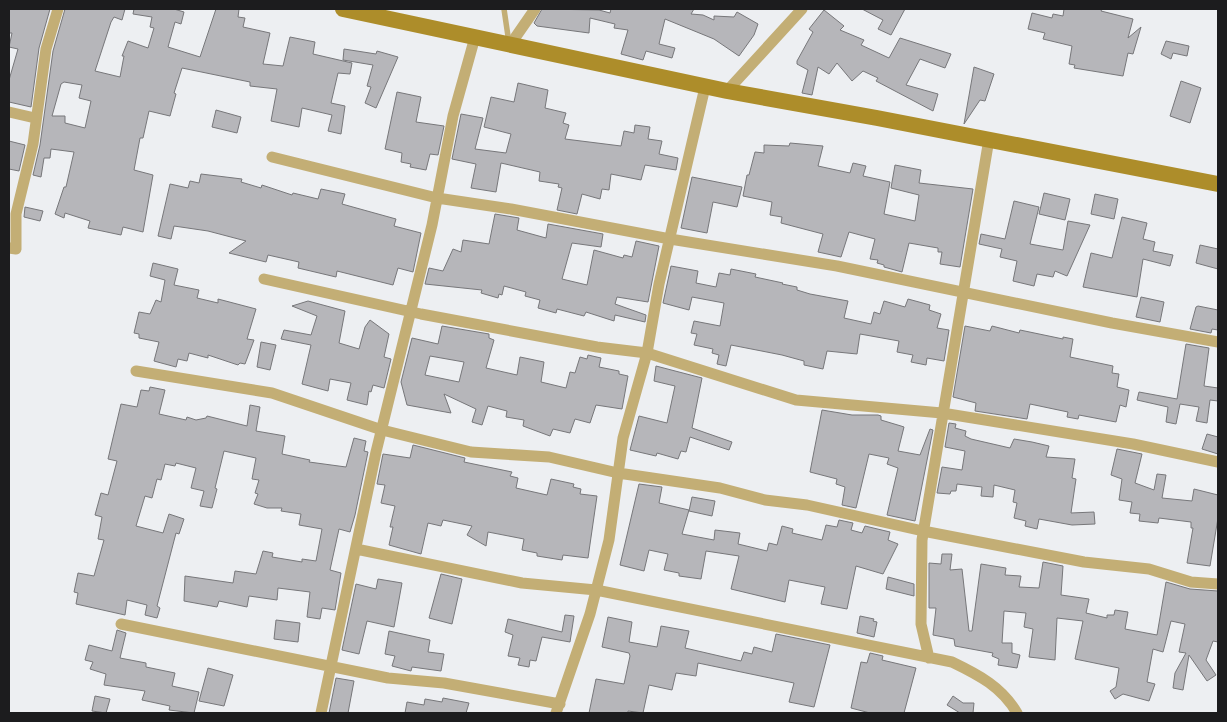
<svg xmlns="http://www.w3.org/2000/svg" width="1227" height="722" viewBox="0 0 1227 722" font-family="'PT Sans',sans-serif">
<rect width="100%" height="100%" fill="#edeff2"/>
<path fill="#b6b6ba" stroke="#77777a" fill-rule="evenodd" d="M9 9H50L39 48 31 107 9 102V80L18 49 9 47 12 33H9Z
M65 9H125L122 20 114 17 111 22 95 71 120 77 124 56H122L128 41 148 48 154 28 150 27 152 17 133 14 134 9H174L184 12 181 24 175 22 168 47 200 57 216 9H239L238 17 245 18 243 27 270 33 263 64 283 66 290 37 315 42 313 54 352 63 350 74 338 73 331 103 345 106 341 134 328 131 332 115 302 108 299 127 271 121 277 89 250 86V82L182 68 174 93 176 94 170 116 149 111 143 138H140L134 170 153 175 143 232 123 227 121 235 88 228 90 221 65 213 64 218 55 214 64 187H66L74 152 51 149 50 158H44L41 177 33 175 40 145 53 51ZM64 82 82 85 79 98 91 101 85 128 65 123V116H52L61 84Z
M542 9 599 10 610 13 611 9H694L691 14 703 15 714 20V16L734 17 737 12 758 24 754 35 739 56 714 39 665 19 659 44 675 48 672 58 646 51 643 60 621 54 628 30 614 28 615 24 590 18 589 33 537 26 534 23Z
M862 9H905L891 35 878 29 883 20Z
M1064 9H1102L1101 11 1133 19 1128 38 1141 27 1133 54 1128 53 1123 76 1074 68 1075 65 1069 64 1072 46 1043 39 1045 33 1028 29 1032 13 1052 18 1053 14 1063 16Z
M824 10 844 26 840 30 864 40 861 45 889 58 900 38 951 54 945 68 920 59 906 85 938 94 933 111 876 81 878 78 863 71 852 81 837 63 829 74 818 67 812 95 802 93 808 70 797 64V61L813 32 809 29Z
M1166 41 1189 46 1187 56 1173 53 1171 59 1161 54Z
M344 49 376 54 377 51 398 57 376 108 365 103 371 87 367 86 373 65 343 60Z
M974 67 994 74 985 101 980 100 964 124Z
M1181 81 1201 88 1190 123 1170 116Z
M518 83 548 90 545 108 566 113 563 123 569 125 565 139 621 146 624 131 634 133 635 125 650 127 648 139 662 141 659 154 678 158 676 170 645 165 641 180 611 174 609 190 602 189 600 199 582 194 577 214 557 210 562 188 558 187 559 184 539 181 540 172 501 163 496 192 471 188 476 164 452 159 461 114 483 118 475 149 506 153 511 134 484 127 491 97 514 102Z
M397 92 421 97 416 122 444 126 438 155 430 154 426 170 410 167 411 164 401 162 402 153 385 149Z
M216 110 241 117 237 133 212 127Z
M9 141 25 145 19 171 9 169Z
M790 143 823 146 818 166 850 173 853 163 866 166 863 176 890 182 884 214 915 221 919 195 891 188 895 165 921 170 919 183 973 189 960 267 940 264 942 252H938V248L909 243 902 272 884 267V265L877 263 878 260 870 259 875 239 849 232 841 257 818 252 823 234 781 223 782 217 770 215 772 202 743 196 747 175H749L755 152 764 153V145L789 146Z
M201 174 242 179 241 182 261 188 262 185 292 195 293 193 318 199 321 189 345 194 342 204 396 219 394 226 421 233 413 272 398 268 393 285 337 271 336 277 298 268 299 262 268 255 266 262 229 253 246 241 208 231 174 226 171 239 158 236 170 184 188 188 190 181 199 183Z
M692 177 742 187 737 207 713 202 707 233 681 228Z
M1044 193 1070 199 1065 220 1039 214Z
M1095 194 1118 199 1114 219 1091 214Z
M1014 201 1039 207 1030 244 1063 250 1068 221 1090 225 1067 276 1055 271 1053 277 1037 274 1034 286 1013 281 1017 261 1000 257 1002 249 979 244 981 234 1005 239Z
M25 207 43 211 40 221 24 217Z
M495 214 519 218 517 230 546 238 548 224 603 234 601 247 572 243 562 279 587 285 594 250 623 258 624 255 632 257 636 241 659 246 648 302 617 297 615 304 646 315 645 322 615 315 614 321 586 312 584 316 557 309 556 313 538 308 540 300 525 296 526 292 504 286 502 295 499 294 498 298 481 293 482 290 425 284 429 268 443 271 453 249 461 252 463 240 489 244Z
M1122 217 1147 223 1143 239 1155 242 1153 251 1173 255 1170 266 1143 259 1137 297 1083 287 1091 253 1112 258Z
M1200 245 1218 249V269L1196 263Z
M153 263 178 269 174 285 199 290 197 298 218 303V299L256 309 247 339 254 340 245 364 240 363 238 365 208 355V358L189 353 187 361 178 359 176 367 154 361 159 342 139 338V334L134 333 139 312 150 314 156 300 161 302 165 280 150 276Z
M671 266 698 271 696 283 716 287 719 273 730 275 731 269 756 274 755 277 783 283 782 284 797 287V290L810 294 848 301 844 318 871 324 874 312 880 314 884 301 905 307 908 299 930 305 929 310 941 314 937 328 949 330 944 361 927 358 926 365 911 362 913 355 897 352 899 341 860 334 857 354 827 351 823 369 804 365V361L782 355 731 345 726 366 717 364 719 355 712 353 713 349 694 345 697 334 691 333 694 321 720 326 724 303 692 297 689 310 663 303Z
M1141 297 1164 302 1160 322 1136 317Z
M308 301 345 311 339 343 359 349 365 327 370 320 389 334 384 357 391 359 384 388 373 385 371 392 369 391 367 405 347 400 351 383 330 379 328 391 302 384 311 345 281 339 284 330 311 335 317 316 292 306Z
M1198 306 1218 310V330L1212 329 1211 333 1190 329 1196 307Z
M442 326 489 334V338L494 340 486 368 517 375 520 357 544 362 541 382 566 388 570 372 575 373 580 357 587 359 588 355 601 358 599 367 619 371V374L628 376 622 409 596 405 590 423 575 419 570 433 553 429 550 436 523 426 524 420 506 417 507 411 488 406 482 425 472 422 476 409 444 394 451 413 407 405 401 382 412 338 438 344ZM430 356 464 362 459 382 425 375Z
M965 326 990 331 992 326 1019 333 1020 330 1063 339V337L1073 339 1070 357 1113 366 1112 373 1119 374 1117 387 1129 390 1126 407 1120 405 1116 422 1079 415 1078 419 1067 417 1068 412 1030 404 1027 419 975 411 976 403 953 397Z
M261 342 276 345 270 370 257 367Z
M1186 344 1209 348 1204 386 1218 388V401L1210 400 1207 423 1196 421 1199 407 1180 404 1176 424 1166 422 1168 407 1137 400 1139 392 1177 399Z
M656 366 702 378 692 428 732 442 729 450 690 437 686 452 681 451 678 459 657 453 656 456 630 450 639 416 667 423 675 386 654 381Z
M150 387 165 390 159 414 186 420 187 417 196 420 206 418 207 416 247 426 250 405 260 407 256 431 285 436 282 454 310 460 309 462 346 467 354 438 366 441 364 451 368 452 355 515 350 532 339 529 330 570 341 573 335 610 322 608 320 619 307 617 310 592 278 588 277 600 249 596 247 607 219 601 217 607 184 601 185 576 233 583 235 571 256 574 263 551 273 553 272 557 302 562V559L316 561 322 529 299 525 301 514 281 511 282 508H267L254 504 258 494 255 493 259 480 252 479 256 458 224 451 215 488 217 489 212 508 200 506 204 491 191 488 196 468 176 463 175 466 165 464 161 480 157 479 152 498 145 496 136 526 163 533 169 514 184 519 179 534 176 533 157 606 160 608 157 618 145 615 147 605 127 600 125 615 76 604 78 593 74 592 78 573 94 576 104 540 98 539 102 517 95 515 101 493 108 495 117 461 108 459 121 404 137 407 141 390 149 391Z
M822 410 852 415H878L881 416V420L901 426 904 427 898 451 920 455 930 429 933 430 915 521 887 515 898 468 887 464 889 458 869 454 856 508 842 505 845 487 836 484 837 479 810 472Z
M949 423 956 424 955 428 966 431 965 436 971 439 1010 448 1014 439 1032 442 1049 446 1046 457 1075 459 1072 478 1076 479 1071 513 1094 512 1095 524 1072 525 1039 519 1037 529 1025 526 1026 521 1014 518 1017 503 1013 502 1015 490 994 485 993 497 981 496 982 487 957 484 956 491H951L950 494 937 493 942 467 962 470 965 451 945 447Z
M1207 434 1218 437V454L1202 449Z
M413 445 465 458 464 462 512 472 510 476 518 478 516 488 547 495 551 479 574 484 573 487 581 489 580 494 597 496 588 558 563 555 562 560 537 556V553L522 550 524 539 488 532 486 546 467 535 472 526 443 520 441 526 428 523 421 554 389 545 393 527H390L395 506 381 503 385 485 377 484 383 454 410 458Z
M1117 449 1142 454 1135 483 1154 490 1157 474 1166 475 1162 498 1192 501 1194 489 1218 495V518L1210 566 1187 563 1193 528H1191V522L1159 518 1158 523 1139 521 1140 514 1130 513 1132 502 1119 500 1122 479 1111 475Z
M639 484 662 487 659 503 689 510 682 534 714 540 715 530 740 533 738 544 767 551 769 543 777 545 782 526 793 529 792 533 822 540 826 525 837 527 839 520 853 523 851 530 862 533 865 526 890 532 888 540 898 544 883 574 856 566 847 609 821 604 825 587 789 580 785 602 731 589 739 556 706 551 701 579 679 576V573L664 570 668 554 649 550 644 571 620 565Z
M692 497 715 501 712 516 689 511Z
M942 554H952L950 570 962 569 969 631H972L981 564 1006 568 1005 575 1021 576 1019 587 1039 588 1043 562 1063 566 1061 595 1089 599 1086 613 1107 618V615H1114L1115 610 1128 612 1125 629 1157 635 1166 582 1190 589 1218 591V642L1213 641 1206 660 1216 675 1207 681 1189 655 1183 690 1173 688 1175 673 1186 653 1179 652 1185 624 1171 621 1163 652 1153 649 1147 682 1155 684 1149 701 1123 694 1115 699 1110 691 1116 687 1119 668 1075 659 1083 621 1057 618 1055 660 1029 657 1033 629 1024 627 1026 613 1004 611 1002 643H1012V653L1020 655 1017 668 998 665 999 659 992 656 993 653 955 646 954 639 933 635 936 608H929V563L941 564Z
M441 574 462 579 452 624 429 618Z
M888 577 914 584V596L886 589Z
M378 579 402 583 394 627 367 621 359 654 342 650 356 584 376 589Z
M565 615 574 616 570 642 542 637 536 661 530 660 529 667 518 665 520 658 508 656 513 635 505 632 508 619 562 632Z
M860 616 874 619 873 621 877 622 874 637 857 633Z
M608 617 632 622 629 642 657 647 661 626 689 631 685 648 741 661 744 652 752 654 754 647 772 652 776 634 830 645 814 707 789 702 794 683 698 663 696 676 676 673 672 690 649 685 643 713 628 711V713H589L596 679 624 684 630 656 629 653 602 647Z
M276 620 300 623 298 642 274 639Z
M117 630 126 633 120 658 146 663V667L175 673 172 686 199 692 194 713 169 710 170 706 142 700 145 691 104 685 106 674 90 669 93 662 85 660 89 645 112 651Z
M389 631 430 640 428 652 444 654 441 671 412 667 411 671 392 666 395 656 385 654Z
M870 653 883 656 882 660 916 668 904 713H870L851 708 861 662 867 663Z
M208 668 233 675 224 706 199 701Z
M336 678 354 681 348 713H329Z
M95 696 110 699 106 713 92 711Z
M953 696 963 703H974L973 713H960L947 705Z
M443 698 469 703 466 713H405L407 702 424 705 425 699 442 702Z"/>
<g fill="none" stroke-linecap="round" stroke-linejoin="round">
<path stroke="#c3ae75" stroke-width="5.5" d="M504 9 509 43"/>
<path stroke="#c3ae75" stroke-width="11" d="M510 45 535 9
M727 91 802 9
M9 112 35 118
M272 157 437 198 511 209 670 239 837 266 1112 323 1218 342
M9 248 16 249V214L33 144 46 49 58 9
M264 279 421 314 597 347 647 353 796 400 942 413 1133 444 1218 462
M136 371 272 393 382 430 471 452 549 457 618 473 720 488 765 500 807 505 923 531 1084 562 1149 569 1191 582 1218 584
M356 549 522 583 596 590 952 662C979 675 1002 687 1017 713
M121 624 388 678 444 683 560 704
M929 658 921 624 922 540 989 139
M321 713 376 452 432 225 453 116 475 37
M556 713 590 614 609 540 623 438 647 353 659 284 705 87"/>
<path stroke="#ad8d2a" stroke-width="16" d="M343 9 727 91 877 118 1218 184"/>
</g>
<rect width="1227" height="722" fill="none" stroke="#1c1c1e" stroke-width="20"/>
</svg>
